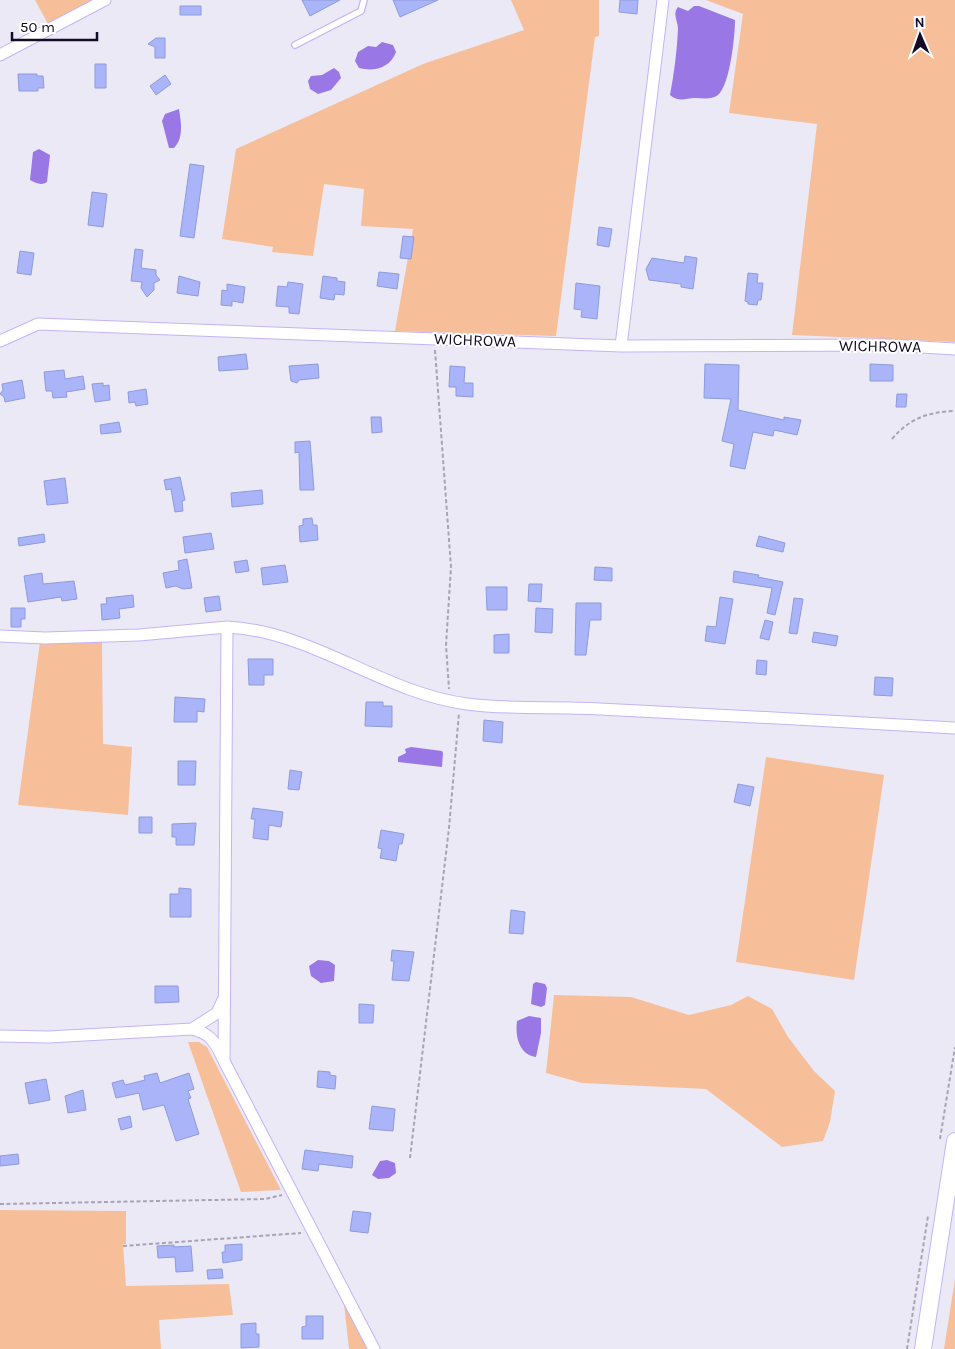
<svg xmlns="http://www.w3.org/2000/svg" width="955" height="1349" viewBox="0 0 955 1349" font-family="Karla,sans-serif">
<rect width="100%" height="100%" fill="#ece9f7"/>
<path fill="#f6bf99" d="M35 0H95L48 24Z
M511 0H599V36L595 37 556 336 395 331 413 229 361 226 364 189 324 184 313 256 272 252 273 247 222 239 236 149 423 64 524 30Z
M706 0H955V342L792 335 817 124 729 113 743 14Z
M40 642H102L103 744 132 747 128 815 18 805Z
M766 757 884 775 854 980 736 962Z
M554 995 631 997 689 1015 731 1005 748 996 772 1009 788 1037 814 1071 835 1091 830 1122 823 1141 782 1147 706 1089 582 1083 546 1073Z
M188 1042H199L207 1047 281 1190 241 1192Z
M0 1210 126 1211V1244H123L126 1286 229 1284 233 1315 159 1320 161 1349H0Z
M955 1279V1349H944Z
M344 1304 368 1349H349Z"/>
<path fill="#9977e5" d="M694 6H699L735 20C735 36 730 85 718 95 711 100 703 98 695 98 686 98 679 103 670 95 674 74 677 51 678 29 678 21 672 14 678 7L688 11Z
M382 42 393 45 396 52C390 68 374 72 359 68L355 61 358 52 368 46 376 47Z
M334 68 339 72 341 78 331 90 318 94 310 89 308 81 311 76 322 75Z
M179 109C181 122 184 138 174 148H169L162 121 165 114Z
M39 149 50 155 47 182C41 186 36 183 30 180L33 152Z
M411 747 442 751 443 753 442 767 398 762V757L406 753 405 749Z
M318 960 329 961 335 965 334 981 321 983 311 976 309 966Z
M536 982 545 984 547 988 545 1005 541 1007 531 1004 533 984Z
M529 1016 541 1018V1033L536 1057C519 1055 515 1036 517 1021Z
M387 1160 395 1163 396 1173 389 1178 378 1179 372 1175 380 1161Z"/>
<path fill="#a9b5f8" stroke="#8e9ada" d="M302 0H340L310 16Z
M393 0H438L400 17Z
M620 0H638L637 14 619 12Z
M180 6H201V15H180Z
M156 38H165V58H155V47L148 44Z
M95 64H106V88H95Z
M18 74H37V76H43L44 88H38V91H19Z
M165 75 171 84 156 95 150 86Z
M190 164 204 166 194 238 180 236Z
M92 192 107 194 103 227 88 225Z
M599 227 612 229 609 247 597 245Z
M403 236 414 237 411 259 400 258Z
M135 249 143 250 141 268 156 270V275L160 280 154 283V290L147 297 141 288 142 282 131 281Z
M20 251 34 253 31 275 17 273Z
M685 256 697 258 693 289 681 287V284L649 280 646 269 652 258 684 263Z
M379 272 399 274 397 289 377 286Z
M748 273 758 274 757 283H763L761 300H758L757 305 748 304V302L745 301Z
M179 276 200 282 198 296 177 293Z
M323 276 337 278V281L345 282 344 295 335 294 334 300 320 298Z
M288 282 303 284 299 314 289 313V307L276 306 278 286 287 287Z
M576 283 600 286 597 319 581 317 582 310 574 309Z
M227 284 245 287 243 303 232 301V306L221 305 222 290 227 291Z
M246 354 248 369 219 371 218 357Z
M318 364 319 378 299 380 297 383 291 381 289 366Z
M705 364 739 365 738 410 784 420V417L801 420 797 435 774 430 773 436 753 432 745 469 730 466 734 444 722 441 731 399 704 398Z
M870 364 893 365V381H870Z
M450 366 465 367 464 383H473V397L456 396V387H449Z
M64 370 65 379 83 376 85 389 66 392 67 397 53 398 52 391H46L44 372Z
M22 380 25 398 5 402 4 397 0 394 3 390 2 384Z
M103 383V386L109 385 110 400 95 402 92 384Z
M146 389 148 404 136 406 135 402 129 403 128 392Z
M897 394H907L906 407H896Z
M371 417H381L382 432 372 433Z
M119 422 121 432 101 434 100 425Z
M310 441 314 490H300L299 452 295 453V442Z
M180 477 185 500 182 501 183 511 175 512 171 489 166 490 164 480Z
M65 478 68 503 47 505 44 481Z
M262 490 263 504 232 507 231 493Z
M312 518 313 525H317L318 540 300 542 299 526 303 525V519Z
M211 533 214 549 185 553 183 537Z
M44 534 45 542 19 546 18 538Z
M759 536 785 543 783 552 756 546Z
M187 559 192 588 183 589 176 586 166 588 163 573 179 570 178 561Z
M247 560 249 571 236 573 234 562Z
M285 565 288 582 263 585 261 568Z
M595 567 612 568V581L594 580Z
M734 571 759 575 758 577 783 582 775 615 767 613 772 588 733 582Z
M42 573 43 584 74 581 77 599 62 601 61 597 28 602 24 576Z
M529 584H542L541 602 528 601Z
M486 587H507V610H487Z
M133 595 134 607 119 609 120 618 102 620 101 604H107L106 598Z
M219 596 221 610 206 612 204 598Z
M720 597 733 599 725 644 705 641 707 626 716 627Z
M794 598 803 599 797 634 789 633Z
M576 603H601V620H590L586 655H575Z
M11 608H25V619H21V627H11Z
M536 608 553 609 552 633 535 632Z
M765 620 773 622 769 640 760 638Z
M814 632 838 636 836 646 812 642Z
M509 634V653H494V635Z
M248 659H273V675H264V685H249Z
M757 660 767 661 766 675 756 674Z
M875 677 893 678 892 696 874 695Z
M175 697 205 699 204 712 197 711V722H174Z
M366 702H383V706H392V727L365 726Z
M484 720 503 722 502 743 483 741Z
M178 761H196L195 785H178Z
M290 770 302 772 299 790 288 789Z
M738 784 754 787 750 806 734 802Z
M253 808 283 812 281 827 269 825 268 840 253 838 255 819H251Z
M139 817H152V833H139Z
M196 823 194 845H176V837H172V824Z
M381 830 404 834 402 844H399L396 861 380 858 382 849 378 848Z
M179 888 191 889V917H170V894H179Z
M511 910 525 912 523 934 509 933Z
M392 950 414 952 409 981 392 980 394 961H391Z
M155 986H178L179 1002 155 1003Z
M359 1004 374 1005 373 1023H359Z
M318 1071 330 1072V1075L336 1076 335 1089 317 1087Z
M157 1073 160 1083 189 1073 194 1089 188 1091 191 1098 188 1099 199 1134 176 1141 164 1105 143 1110 139 1093 116 1098 112 1083 123 1080 125 1085 145 1080 144 1076Z
M46 1079 50 1100 29 1104 25 1083Z
M83 1090 86 1110 68 1113 65 1096Z
M372 1106 395 1109 393 1131 369 1129Z
M130 1116 132 1127 121 1130 118 1119Z
M305 1150 353 1156 352 1168 319 1164 318 1171 302 1169Z
M18 1154 19 1164 0 1166V1156Z
M353 1211 371 1213 368 1233 350 1231Z
M242 1244V1260L223 1263 222 1252H225V1245Z
M174 1245V1247L191 1246 193 1271 176 1272 175 1257 158 1258 157 1246Z
M222 1269 223 1278 208 1279 207 1270Z
M306 1316H323V1339H302V1327L306 1326Z
M256 1323V1334H259V1347L241 1348V1324Z"/>
<g fill="none" stroke-linecap="round" stroke-linejoin="round">
<defs>
<path id="lane" d="M295 45 361 11 364 0"/>
<path id="street" d="M0 55 105 0
M0 341 38 324 621 346 887 345 955 349
M621 346 663 0
M227 627C312 631 383 693 467 704 510 710 556 706 600 709 718 715 837 721 955 728
M0 636 45 638 139 635 227 627 224 1061 374 1349
M192 1029 217 1013 223 1000
M0 1036 49 1037 192 1029C209 1033 215 1041 222 1057"/>
<path id="secondary" d="M923 1349 955 1141"/>
</defs>
<use href="#lane" stroke="#c4b3f7" stroke-width="8"/>
<use href="#street" stroke="#c4b3f7" stroke-width="13"/>
<use href="#secondary" stroke="#c4b3f7" stroke-width="18"/>
<path stroke="#a7a3b4" stroke-width="2" stroke-dasharray="4 2.5" stroke-linecap="butt" d="M435 350 451 567 446 645 449 689
M892 439C910 418 928 412 955 411
M940 1139 955 1047
M410 1158 449 828 459 713
M0 1204 265 1199 282 1195
M123 1246 301 1233
M907 1349 928 1216"/>
<use href="#lane" stroke="#fff" stroke-width="5.5"/>
<use href="#street" stroke="#fff" stroke-width="11"/>
<use href="#secondary" stroke="#fff" stroke-width="16"/>
</g>
<g text-anchor="middle" dominant-baseline="central" stroke-width="4" stroke-linejoin="round" paint-order="stroke">
<g font-size="16" fill="#130c24" stroke="#fff">
<text transform="translate(475 340) rotate(2)">WICHROWA</text>
<text transform="translate(880 346) rotate(1)">WICHROWA</text>
</g>
</g>
<g transform="translate(920 35) rotate(358)" stroke="#ffffff" stroke-width="4" paint-order="stroke">
<path d="M0-4L9 19L0 12L-9 19Z" fill="#130c24"/>
<text y="-8" font-size="14" font-weight="bold" text-anchor="middle" fill="#130c24">N</text>
</g>
<path d="M12 32v8h85v-8" fill="none" stroke="#130c24" stroke-width="2.5"/>
<text x="20" y="32" font-size="15" fill="#130c24" stroke="#ffffff" stroke-width="4" paint-order="stroke">50 m</text>
</svg>
